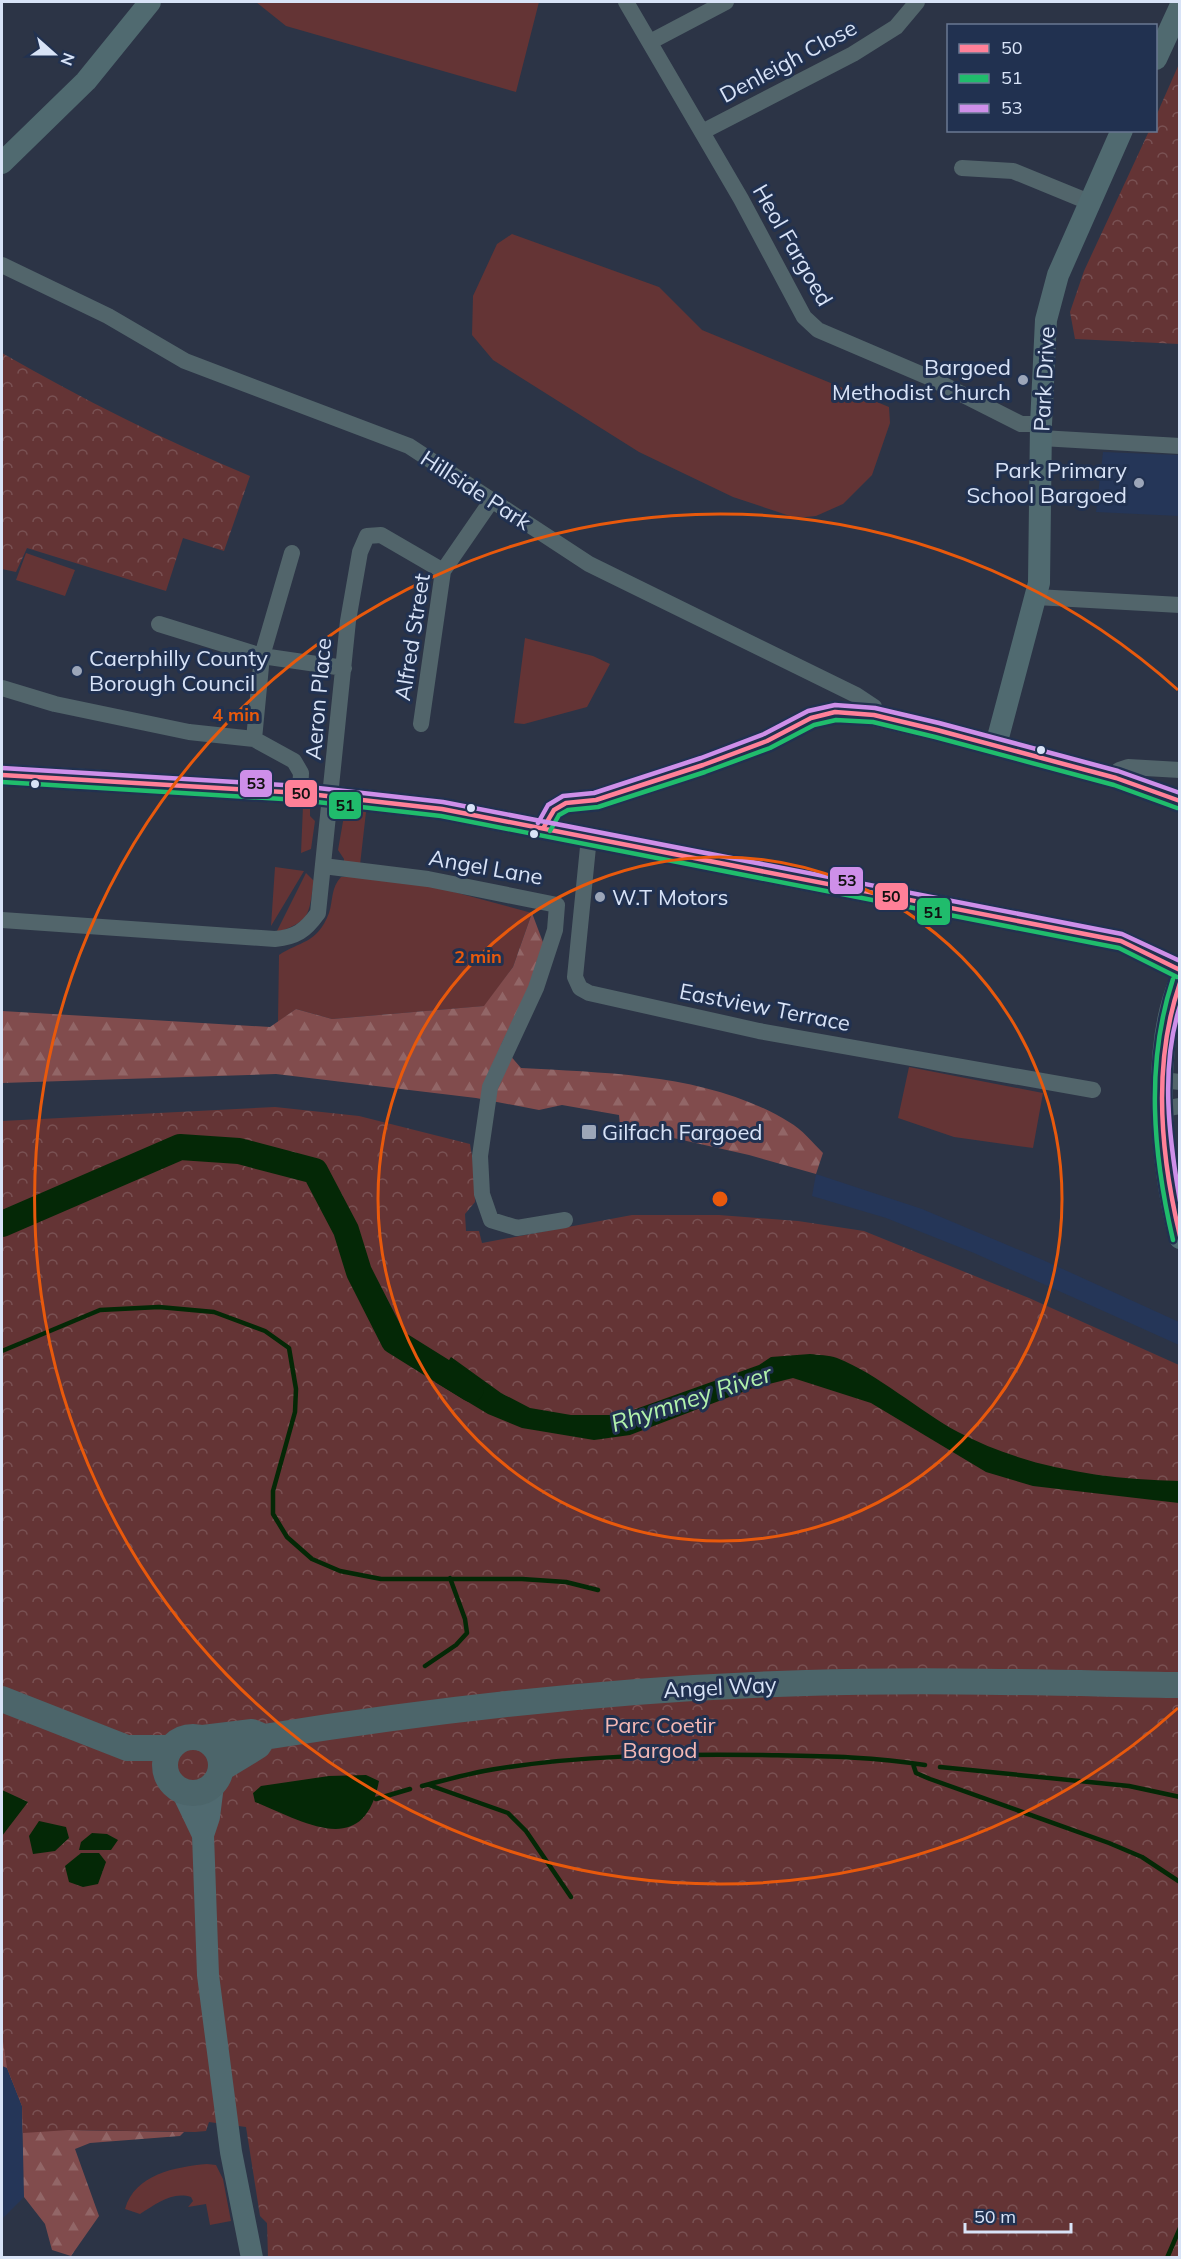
<svg xmlns="http://www.w3.org/2000/svg" width="1181" height="2259" viewBox="0 0 1181 2259" font-family="Mulish,sans-serif">
<defs>
<pattern id="forest-firs" width="22" height="20" patternUnits="userSpaceOnUse" patternTransform="scale(1.5)"><rect width="22" height="20" fill="#814c4d"/><path d="M5 1l3.5 6h-7zM16 11l3.5 6h-7z" fill="#926667"/></pattern>
<pattern id="park-crowns" width="20" height="18" patternUnits="userSpaceOnUse" patternTransform="scale(1.5)"><rect width="20" height="18" fill="#643435"/><path d="M2 6a3 3 0 1 1 6 0M12 15a3 3 0 1 1 6 0" fill="none" stroke="#795153"/></pattern>
</defs>
<rect width="100%" height="100%" fill="#2c3446"/>
<path fill="#253658" d="M1103 452 1179 455V516L1096 512Z
M816 1174 922 1209 1043 1260 1179 1322V1345L974 1253 886 1218 812 1196Z
M2 2066 7 2068 22 2106 24 2197 2 2219Z"/>
<path fill="#643435" d="M256 2H539L516 92 286 26Z
M512 234 659 287 702 330 889 407 890 423 872 475 843 504 816 516 796 518 733 497 639 452 493 360 472 335 473 296 497 244Z
M26 553 75 570 65 596 16 580Z
M525 638 593 656 610 664 587 707 524 724 514 723Z
M303 806 314 807 310 808V816L315 821 311 849 301 853Z
M345 810 366 812 360 865 344 863V859L338 850Z
M275 867 304 871 271 926Z
M306 873 314 881C308 917 311 920 276 933Z
M341 877H361L428 885 532 913 513 967 485 1006 332 1019 296 1009 278 1022 279 955C300 941 317 944 329 913 333 901 331 887 341 877Z
M909 1067 1043 1093 1033 1148 954 1137 898 1118Z
M207 2164 216 2165 223 2179 231 2221 210 2225 206 2204 188 2207 193 2201 191 2197C172 2191 156 2204 140 2214L125 2209C135 2174 175 2167 207 2164Z"/>
<path fill="url(#forest-firs)" d="M532 913 544 945 532 984 501 1045 521 1068C609 1073 711 1074 789 1122 802 1129 813 1143 823 1153L816 1174 749 1155 620 1126 619 1115 562 1105 539 1110 476 1098 276 1074 2 1083V1011L270 1027 296 1009 332 1019 484 1006 513 967Z
M2 1877 69 2130 184 2132 180 2136 90 2143 75 2149 99 2216 71 2256 52 2250 45 2224 24 2197 22 2106 7 2068 2 2066Z"/>
<path fill="url(#park-crowns)" d="M1179 64V344L1075 339 1070 312 1084 271 1149 131 1156 130V116Z
M2 353C82 399 164 440 250 476L224 551 183 538 166 591 27 548 16 572 2 569Z
M275 1107 359 1116 470 1144 474 1168 475 1202 465 1214 466 1231H479L482 1243 632 1215H719L798 1221 864 1231 1029 1298 1179 1365V2257H268L267 2223 260 2216 246 2127 209 2122 206 2131 195 2132 69 2130 23 2133 22 2106 7 2068 2 2035V1121Z"/>
<path fill="#042806" d="M810 1354C818 1355 829 1355 837 1358 878 1374 919 1411 958 1432 1026 1468 1103 1479 1179 1481V1503L1033 1486 986 1472 871 1403 793 1378 753 1388 630 1435 594 1440 522 1428 488 1414 435 1382 451 1357 501 1393 530 1408 571 1415H619L759 1365 771 1357Z
M366 1775 379 1781C364 1860 305 1822 255 1802L253 1793 261 1786 329 1776Z
M2 1790 28 1802 2 1836Z
M39 1821 66 1827 69 1838 55 1851 33 1854 29 1836Z
M92 1833 107 1834 118 1840 111 1850H79L81 1842Z
M81 1853H99L106 1862 98 1884 83 1887 69 1882 65 1866Z"/>
<g fill="none" stroke-linecap="round" stroke-linejoin="round">
<path stroke="#042806" stroke-width="4.5" d="M2 1351 100 1310 159 1307 214 1312 265 1331 289 1348 296 1389 295 1412 273 1491V1514L287 1537 312 1559 340 1571 381 1579H522L566 1582 598 1590
M425 1666 456 1645 467 1633 465 1619 450 1578
M913 1764 916 1773 930 1779 1109 1843 1142 1857 1180 1882
M940 1767 1129 1786 1180 1797
M429 1785 508 1813 526 1831 571 1897
M422 1786C442 1781 463 1775 484 1771 574 1755 670 1754 761 1755 816 1756 870 1756 925 1765
M376 1799 410 1789
M1167 2258 1180 2228"/>
<path stroke="#042806" stroke-width="26" d="M2 1224 180 1147 239 1151 315 1171 346 1230 359 1272 394 1341 471 1389"/>
<path stroke="#52656b" stroke-width="16" d="M626 2 741 199 804 317 818 330 928 377 1021 424H1041
M650 42 726 2
M702 132 853 54 896 27 917 2
M962 168 1013 171 1089 202
M2 265 108 316 185 361 409 446 589 564 856 695 874 707V715
M1041 438 1180 446
M1036 597 1180 605
M159 624 262 656 344 668
M2 688 55 704 189 732 254 739 294 761 301 773 300 793
M421 724 443 571 492 500
M254 739 262 656 292 553
M1116 778 1119 770 1128 767 1180 770
M589 837 575 977 580 988 589 993 759 1031 1093 1090
M323 866 428 879 557 905 555 930 536 988 490 1087 480 1156 482 1194 491 1220 517 1228 565 1220
M2 920 275 939C296 937 305 931 318 913L348 621 360 552 367 536 381 535 443 571
M1162 1080 1180 1082
M1163 1109 1180 1106"/>
<path stroke="#506a70" stroke-width="22" d="M1156 59 1180 7
M2 163 86 81 150 2
M996 745 1039 583 1041 424 1046 320 1058 275 1122 130
M2 775 300 793 442 809 1121 941 1180 970
M544 827 554 810 566 803 596 800 703 765 767 741 811 718 835 712 874 715 937 730 1116 778 1180 801
M1180 981C1151 1048 1161 1167 1180 1238
M213 1785 209 1817 203 1835 208 1975 231 2152 252 2258
M182 1791 203 1835"/>
<path stroke="#4c656a" stroke-width="26" d="M2 1699 127 1748H170
M165 1765a28 28 0 1 1 56 0a28 28 0 1 1-56 0Z
M203 1738 252 1732 264 1737C444 1708 624 1688 806 1683 930 1679 1055 1683 1180 1685
M222 1768 258 1746 264 1737"/>
<defs>
<path id="bus-1" d="M2 775 300 793 442 809 1121 941 1180 970
M544 827 554 810 566 803 596 800 703 765 767 741 811 718 835 712 874 715 937 730 1116 778 1180 801
M1180 983C1152 1064 1160 1153 1180 1236"/>
<path id="bus-2" d="M2 782 299 800 441 816 1119 948 1177 977
M550 831 559 815 568 810 598 807 705 772 770 748 814 725 836 720 873 722 935 737 1114 785 1177 808
M1173 1240C1153 1154 1145 1064 1173 979"/>
<path id="bus-3" d="M2 768 300 786 443 802 1122 934 1180 961
M538 823 548 805 563 796 594 793 701 758 764 734 808 711 835 705 875 708 939 723 1118 771 1180 793
M1180 1006C1160 1067 1169 1139 1180 1201"/>
</defs>
<use href="#bus-1" stroke="#213150" stroke-width="9"/>
<use href="#bus-2" stroke="#213150" stroke-width="9"/>
<use href="#bus-3" stroke="#213150" stroke-width="9"/>
<use href="#bus-1" stroke="#ff8098" stroke-width="4.5"/>
<use href="#bus-2" stroke="#20bc6c" stroke-width="4.5"/>
<use href="#bus-3" stroke="#ce8fe9" stroke-width="4.5"/>
</g>
<g fill="none" stroke="#e8590c" stroke-width="3">
<circle cx="720" cy="1199" r="342"/>
<path d="M1178 1708A685 685 0 1 1 1178 690"/>
</g>
<g fill="#9ca6b9" stroke="#213150" stroke-width="2">
<circle cx="1023" cy="380" r="6"/>
<circle cx="1139" cy="483" r="6"/>
<circle cx="77" cy="671" r="6"/>
<circle cx="600" cy="897" r="6"/>
<rect x="581" y="1124" width="16" height="16" rx="3"/>
</g>
<g fill="#d8e3f7" stroke="#213150" stroke-width="2">
<circle cx="1041" cy="750" r="5"/>
<circle cx="35" cy="784" r="5"/>
<circle cx="471" cy="808" r="5"/>
<circle cx="534" cy="834" r="5"/>
</g>
<g text-anchor="middle" dominant-baseline="central" stroke-width="6" stroke-linejoin="round" paint-order="stroke">
<g font-size="22" fill="#d8e3f7" stroke="#213150">
<text transform="translate(788 61) rotate(-28)">Denleigh Close</text>
<text transform="translate(793 245) rotate(60)">Heol Fargoed</text>
<text transform="translate(1044 379) rotate(-87)">Park Drive</text>
<text transform="translate(476 490) rotate(33)">Hillside Park</text>
<text transform="translate(412 637) rotate(-81)">Alfred Street</text>
<text transform="translate(318 699) rotate(-85)">Aeron Place</text>
<text transform="translate(486 867) rotate(10)">Angel Lane</text>
<text transform="translate(765 1007) rotate(11)">Eastview Terrace</text>
<text transform="translate(720 1687) rotate(-3)">Angel Way</text>
</g>
<g font-size="22" fill="#d8e3f7" stroke="#213150" text-anchor="start">
<text x="1011" y="367" text-anchor="end">Bargoed<tspan x="1011" dy="25">Methodist Church</tspan></text>
<text x="1127" y="470" text-anchor="end">Park Primary<tspan x="1127" dy="25">School Bargoed</tspan></text>
<text x="89" y="658">Caerphilly County<tspan x="89" dy="25">Borough Council</tspan></text>
<text x="612" y="897">W.T Motors</text>
<text x="602" y="1132">Gilfach Fargoed</text>
</g>
<g font-size="22" fill="#f4b9b5" stroke="#213150">
<text x="660" y="1725">Parc Coetir<tspan x="660" dy="25">Bargod</tspan></text>
</g>
<g font-size="24" font-style="italic" fill="#b1f2ac" stroke="#213150">
<text transform="translate(691 1398) rotate(-18)">Rhymney River</text>
</g>
</g>
<circle cx="720" cy="1199" r="9" fill="#e8590c" stroke="#213150" stroke-width="3"/>
<g font-size="18" text-anchor="middle" font-weight="bold" fill="#e8590c" stroke="#213150" stroke-width="6" stroke-linejoin="round" paint-order="stroke">
<text x="236" y="721">4 min</text>
<text x="478" y="963">2 min</text>
</g>
<g stroke="#213150" stroke-width="2">
<rect x="239" y="769" width="34" height="29" rx="6" fill="#ce8fe9"/>
<rect x="284" y="779" width="34" height="29" rx="6" fill="#ff8098"/>
<rect x="328" y="791" width="34" height="29" rx="6" fill="#20bc6c"/>
<rect x="829" y="866" width="35" height="29" rx="6" fill="#ce8fe9"/>
<rect x="874" y="882" width="35" height="29" rx="6" fill="#ff8098"/>
<rect x="916" y="897" width="35" height="29" rx="6" fill="#20bc6c"/>
</g>
<g font-size="16" text-anchor="middle" font-weight="bold" fill="#111">
<text x="256" y="789">53</text>
<text x="301" y="799">50</text>
<text x="345" y="811">51</text>
<text x="847" y="886">53</text>
<text x="891" y="902">50</text>
<text x="933" y="918">51</text>
</g>
<rect width="1181" height="2259" fill="none" stroke="#d8e3f7" stroke-width="6"/>
<rect x="947" y="24" width="210" height="108" fill="#213150" stroke="#6a7893" stroke-width="1.5"/>
<rect x="959" y="44" width="30" height="9" fill="#ff8098" stroke="#6a7893" stroke-width="1.5"/>
<text x="1001" y="54" font-size="18" fill="#d8e3f7">50</text>
<rect x="959" y="74" width="30" height="9" fill="#20bc6c" stroke="#6a7893" stroke-width="1.5"/>
<text x="1001" y="84" font-size="18" fill="#d8e3f7">51</text>
<rect x="959" y="104" width="30" height="9" fill="#ce8fe9" stroke="#6a7893" stroke-width="1.5"/>
<text x="1001" y="114" font-size="18" fill="#d8e3f7">53</text>
<g transform="translate(54 54) rotate(111)" stroke="#213150" stroke-width="4.5" paint-order="stroke">
<path d="M0-4.5L10 22L0 15L-10 22Z" fill="#d8e3f7"/>
<text y="-9" font-size="16" font-weight="bold" text-anchor="middle" fill="#d8e3f7">N</text>
</g>
<path d="M965 2223v9h106v-9" fill="none" stroke="#d8e3f7" stroke-width="3"/>
<text x="974" y="2223" font-size="18" fill="#d8e3f7" stroke="#213150" stroke-width="4.5" paint-order="stroke">50 m</text>
</svg>
